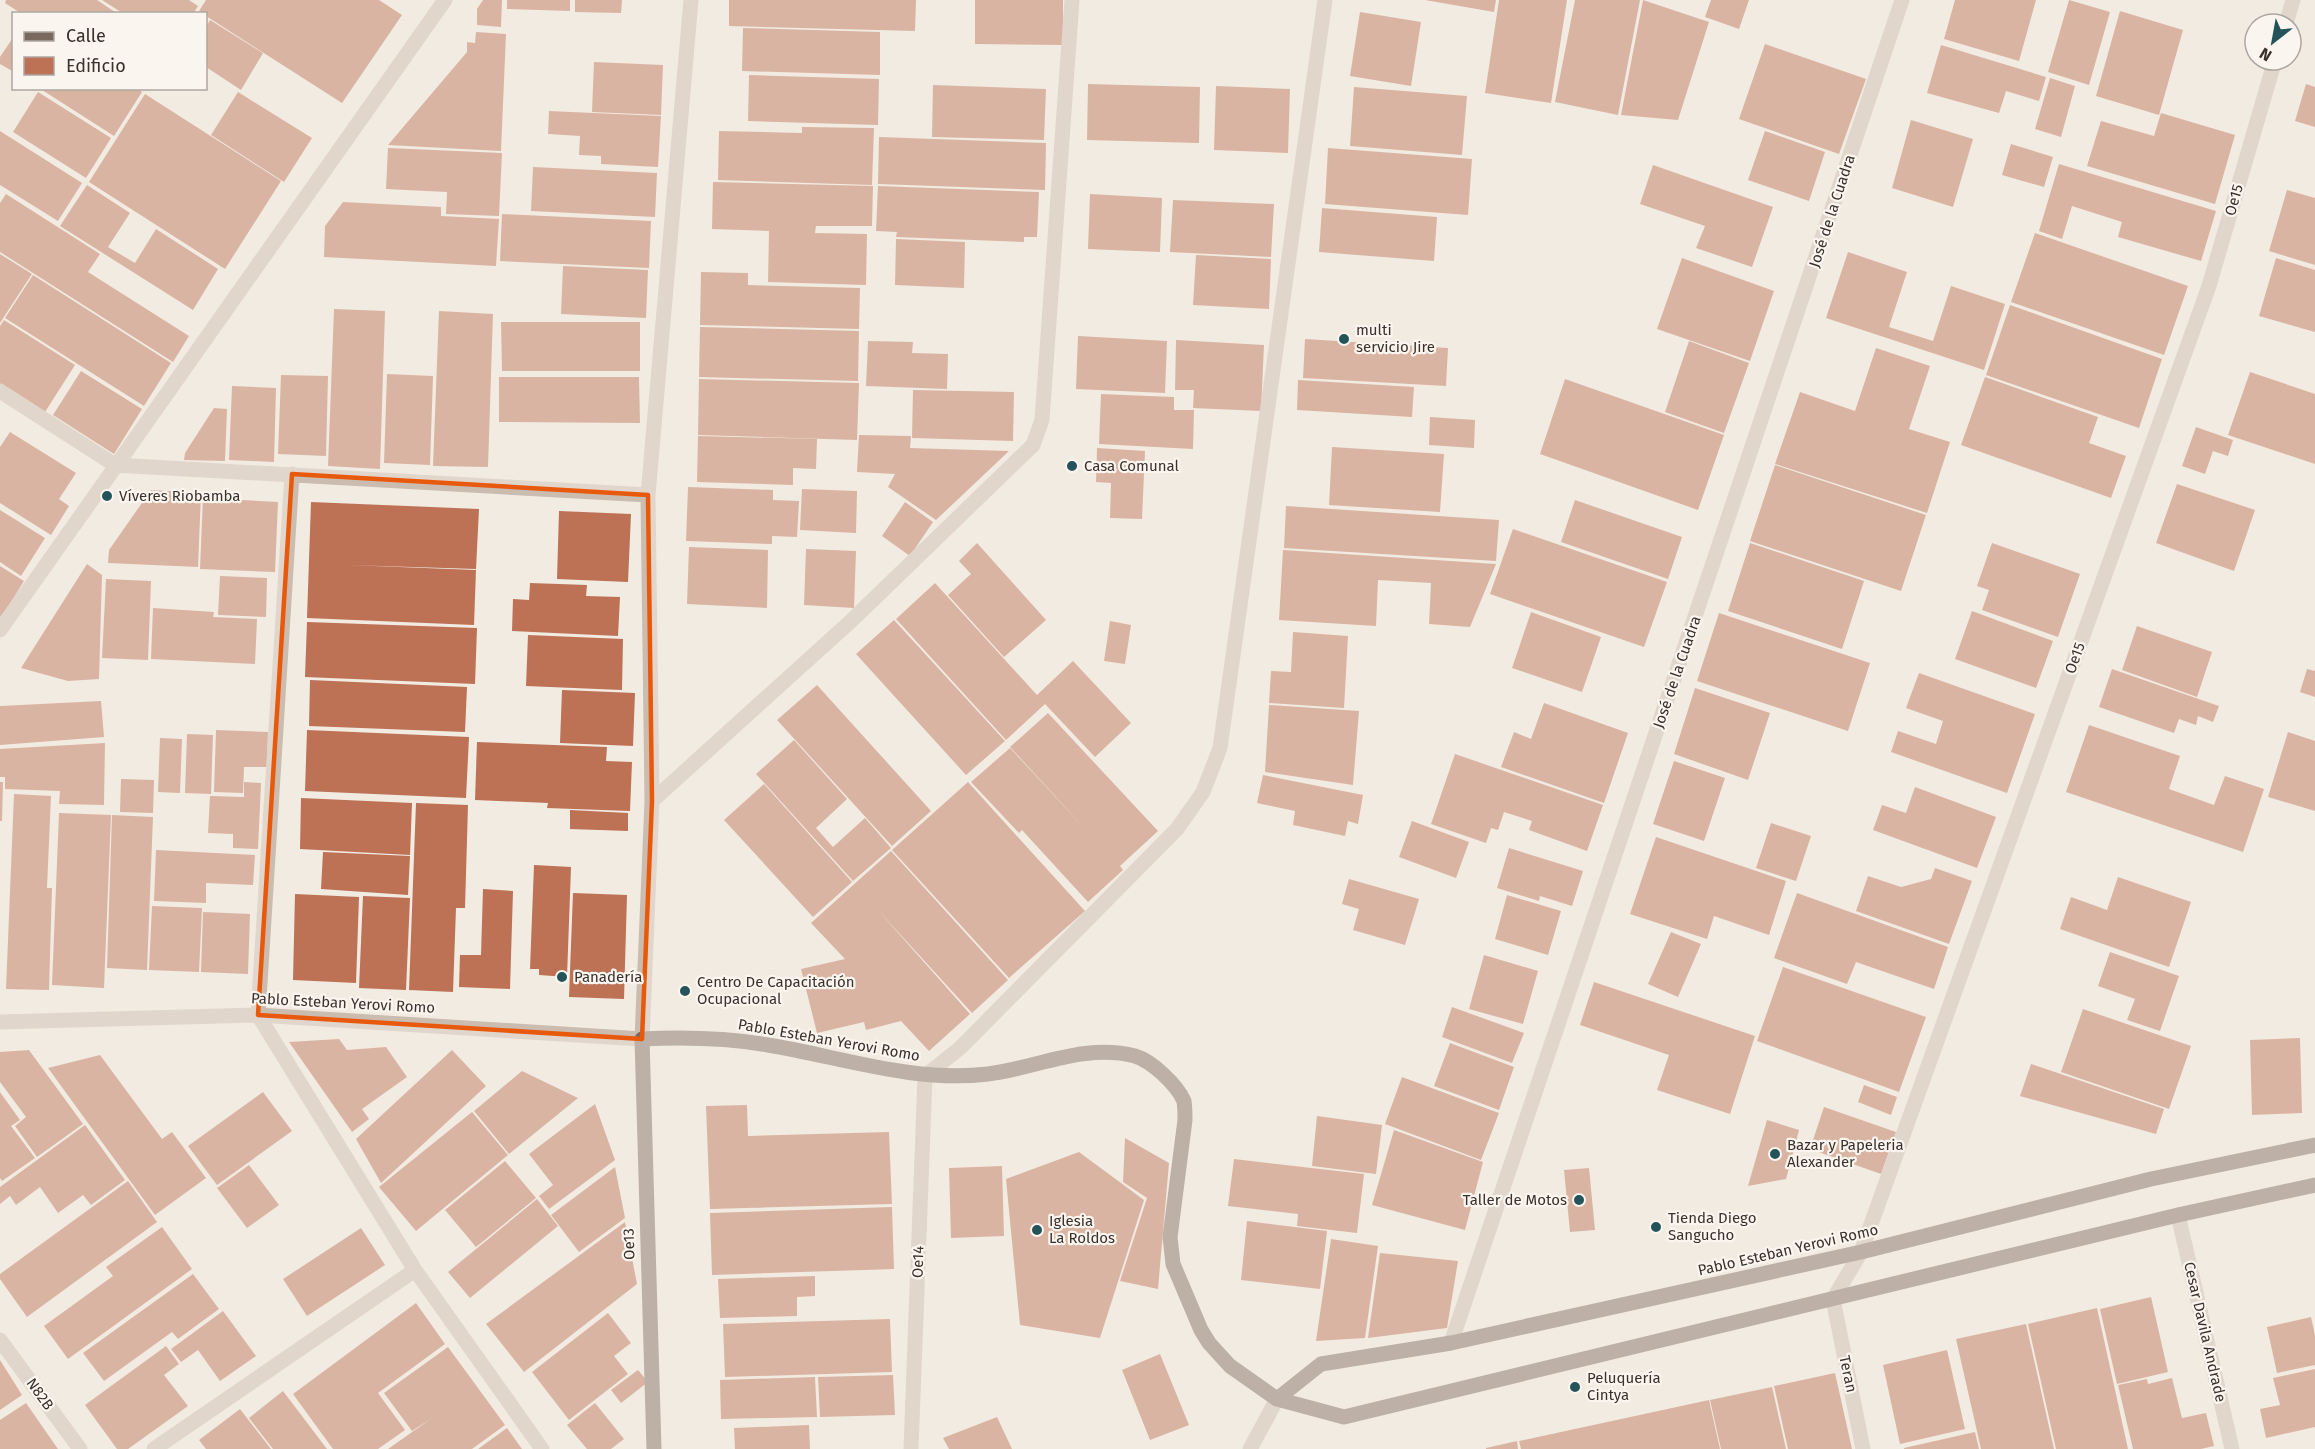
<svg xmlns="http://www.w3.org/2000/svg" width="2315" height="1449" viewBox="0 0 2315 1449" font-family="'Fira Sans',sans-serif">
<rect width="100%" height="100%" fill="#f2ebe2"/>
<path fill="#bd7155" d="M6 0H97L118 14H22L5 3Z
M102 0H189L198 6 193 14H124Z
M206 0H379L402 15 342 103 206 16V14L199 11Z
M483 0H502L501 27 477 25V9Z
M507 0H570V11L507 9Z
M575 0H622L621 13 575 12Z
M729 0H916L915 31 729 26Z
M975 0H1063V45L975 44Z
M1425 0H1496L1494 12Z
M1499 0H1567L1551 103 1485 93Z
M1575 0H1640L1618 115 1555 102Z
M1643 0 1709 22 1678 120 1621 115Z
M1711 0H1749L1739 29 1705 17Z
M1955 0H2036L2019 61 1944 39Z
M2069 0 2110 12 2089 85 2048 72Z
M2120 11 2183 30 2159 115 2096 96Z
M1360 12 1421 22 1411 86 1350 76Z
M210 20 263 53 241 90 206 67V27Z
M743 28 880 32V75L742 71Z
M476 32 506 34 501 151 388 145 467 52V42L475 43Z
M14 36V72L0 64V57Z
M1765 44 1866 79 1839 154 1739 119Z
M1941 45 2046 77 2039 101 2006 91 1999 113 1927 93Z
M594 62 663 65 661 115 592 112Z
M749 75 879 79 878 125 748 121Z
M2050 78 2075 86 2061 137 2035 129Z
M1088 84 1200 87 1199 143 1087 140Z
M2306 84 2315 87V127L2295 121Z
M933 85 1046 89 1044 140 932 137Z
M1216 86 1290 89 1288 153 1214 150Z
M1354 87 1467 96 1462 155 1350 146Z
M39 88H137L142 92 114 136Z
M38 92 111 138 86 178 13 132Z
M238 92 312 138 284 182 211 135Z
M145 94 281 181 225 269 89 182Z
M549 111 661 116 658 167 601 164V156L579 155 580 136 548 134Z
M2161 113 2235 135 2215 204 2087 166 2101 121 2154 136Z
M1911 120 1973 139 1953 207 1892 188Z
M802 127 874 128 872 185 718 180 719 131 802 133Z
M0 131 82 183 58 221 0 185Z
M1765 131 1825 152 1809 201 1748 180Z
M879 137 1046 143 1045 190 878 184Z
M2011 144 2053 157 2044 187 2002 175Z
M388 148 502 153 499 216 446 214 447 192 386 189Z
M1328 148 1472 159 1468 215 1325 204Z
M2059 164 2216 211 2201 261 2118 237 2122 222 2072 206 2062 239 2039 231Z
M1653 165 1773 207 1752 267 1696 248 1705 226 1640 204Z
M533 167 657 173 655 217 531 211Z
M713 182 873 186 872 226H816L815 233 867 234 866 285 768 282 769 231 712 229Z
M87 185 130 213 108 247 135 263 156 229 218 269 193 310 60 226Z
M878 186 1039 192 1037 237H1024V242L896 237 897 232 876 231Z
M2287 190 2315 198V265L2269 251Z
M6 194 100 254 88 272 189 336 173 362 0 252V203Z
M1090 194 1162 198 1160 252 1088 249Z
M1173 200 1274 204 1271 257 1170 252Z
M343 202 441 207V216L499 219 496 266 324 257 325 226Z
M1322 208 1437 217 1434 261 1319 252Z
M502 214 651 221 649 268 500 261Z
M2035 233 2188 286 2164 355 2011 302Z
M896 239 965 242 964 288 895 285Z
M1848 252 1907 272 1889 327 1933 341 1951 286 2005 304 1984 370 1826 318Z
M0 254 32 274 0 323Z
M1196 255 1271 259 1269 309 1193 305Z
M1682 258 1774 291 1750 361 1657 329Z
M2276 258 2315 270V332L2259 316Z
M563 266 648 270 646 318 561 314Z
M701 272 748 273V285L860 288 859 329 700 325Z
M33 275 171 363 144 406 5 318Z
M2010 305 2162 359 2139 428 1986 375Z
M334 309 385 311 380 469 328 466Z
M439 311 493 314 488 467 433 466Z
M4 320 75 365 45 412 0 384V326Z
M501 322H640V371H502Z
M700 327 859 331 858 381 699 377Z
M1078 336 1167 341 1165 393 1076 389Z
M1305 339 1448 348 1446 386 1303 378Z
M1176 340 1264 345 1261 411 1193 408 1194 390H1175Z
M868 341 913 342 912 353 948 354 947 389 866 386Z
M1689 341 1749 363 1724 433 1665 412Z
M1876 348 1930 366 1909 429 1950 442 1927 513 1775 464 1800 392 1855 411Z
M81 371 142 409 114 454 53 415Z
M2250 372 2315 394V464L2228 435Z
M387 374 433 376 430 465 384 463Z
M281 375 328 376 326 456 278 454Z
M499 377H639L640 423 499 422Z
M1985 377 2098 417 2089 443 2126 456 2111 498 1961 445Z
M699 379 859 383 857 440 698 435Z
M1565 379 1724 435 1698 510 1540 454Z
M1298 380 1414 387 1412 417 1297 410Z
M232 386 276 388 274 462 229 460Z
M913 390 1014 392 1013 441 912 438Z
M1101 394 1174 397V410H1194L1193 449 1099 444Z
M214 408 227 409 225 461 184 460 185 453Z
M1430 417 1475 420 1474 448 1429 445Z
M2196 427 2233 440 2228 456 2213 451 2205 474 2182 466Z
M10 432 76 473 59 499 69 506 51 535 0 503V447Z
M859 435 911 436 910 448 1009 451 936 520 888 487 895 474 857 472Z
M698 436 817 439 816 469 793 468V485L697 482Z
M1332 447 1444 454 1440 512 1329 505Z
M1097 448 1145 451 1142 519 1110 518 1111 483 1096 482Z
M1775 465 1926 515 1901 591 1750 541Z
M2177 484 2255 510 2234 571 2156 543Z
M688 487 773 490V500L799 501 797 537 772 536V544L686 541Z
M802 489 857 491 856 533 800 530Z
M151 490 201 493 198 567 108 563 109 550Z
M203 498 278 502 275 572 200 569Z
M1575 500 1682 537 1668 579 1561 542Z
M311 502 479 509 476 569 348 565 476 570 474 625 307 618Z
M905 502 933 522 910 556 882 536Z
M1286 506 1499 520 1496 561 1284 548Z
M0 510 45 538 21 576 0 562Z
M559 511 631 514 628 582 557 579Z
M1513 529 1667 582 1644 647 1490 594Z
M977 543 1046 620 1004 657 948 595 971 574 959 561Z
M1750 543 1864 581 1842 649 1728 611Z
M1992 543 2080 574 2058 637 1982 610 1989 590 1977 586Z
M689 547 768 550 767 608 687 604Z
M806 549 856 551 854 608 804 605Z
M1283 550 1496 564 1470 627 1429 624 1431 583 1378 580 1376 626 1279 620Z
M87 564 102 575 99 679 68 681 21 668Z
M0 566 24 581 0 620Z
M220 576 267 578 266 617 218 615Z
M106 579 151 581 148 660 102 658Z
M530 583 587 585 586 596 620 597 618 636 512 631 513 599 529 600Z
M935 583 1037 695 1073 661 1131 723 1095 757 1045 704 1006 740 896 619Z
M153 608 214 612 213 617 257 619 255 664 151 659Z
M1972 611 2053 641 2036 688 1955 659Z
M1531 612 1601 637 1582 692 1512 668Z
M1719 613 1870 663 1848 731 1697 681Z
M894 620 1005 741 966 775 856 654Z
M1110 621 1131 625 1125 664 1104 661Z
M307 622 477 628 475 684 305 677Z
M2137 626 2212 652 2197 697 2122 670Z
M1293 632 1348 636 1344 708 1269 703 1271 671 1291 672Z
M528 635 623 639 622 690 526 686Z
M2112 669 2219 706 2213 722 2198 716 2196 725 2179 719 2174 733 2099 707Z
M2307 669 2315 671V697L2300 692Z
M1919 673 2035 714 2007 793 1891 752 1898 731 1936 744 1943 721 1906 708Z
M310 680 467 687 465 732 309 726Z
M817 685 931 811 892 846 777 720Z
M1695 688 1770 713 1748 780 1674 754Z
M562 690 635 693 633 746 560 743Z
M101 701 104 737 0 745V706Z
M1544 703 1628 733 1604 803 1501 767 1514 732 1531 739Z
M1269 705 1359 711 1353 785 1265 772Z
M1048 713 1158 831 1120 866 1123 870 1088 902 1022 830 1019 833 971 782 1010 748 1089 833 1010 747Z
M2089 725 2180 756 2169 789 2214 805 2225 776 2264 789 2243 852 2066 792Z
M216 730 268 732 267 767H244L243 793 214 792Z
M307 730 469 737 466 798 305 791Z
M2288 732 2315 741V811L2268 797Z
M187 734 213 735 211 794 185 793Z
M160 738 182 739 180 793 158 792Z
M794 740 847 799 816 828 833 847 865 818 891 848 853 881 756 774Z
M477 742 607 747 606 761 632 762 630 811 547 808 548 803 475 800Z
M105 743 104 805 59 804 60 791 5 789V777H0V749Z
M1455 754 1603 805 1587 851 1529 830 1532 821 1504 812 1498 830 1491 828 1486 843 1431 824Z
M1674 761 1725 778 1704 841 1653 824Z
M1263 775 1363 795 1358 824 1348 821 1345 836 1293 825 1295 811 1257 803Z
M121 779 154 780 153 813 120 812Z
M0 782H3L2 821H0Z
M244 782 261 783 258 849 233 848V834L208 833 210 796 244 797Z
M968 782 1085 911 1009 978 892 850Z
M764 784 852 882 813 917 724 820Z
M1915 787 1996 817 1977 868 1873 830 1882 805 1906 813Z
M14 794 51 796 47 888H52L49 990 6 989Z
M301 798 412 803 410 855 300 849Z
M416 803 468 805 465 908H456L453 992 409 990Z
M570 810 628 813V831L570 829Z
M59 813 111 815 104 988 52 985Z
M112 815 153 817 147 970 107 968Z
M1412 821 1469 842 1456 878 1399 857Z
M1771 823 1811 836 1796 881 1756 868Z
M1656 837 1786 881 1769 935 1714 916 1707 939 1630 914Z
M1509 848 1583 871 1572 906 1540 896 1539 901 1497 888Z
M156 850 255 855 253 885 206 883V903L154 901Z
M891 851 1008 980 972 1013 877 909 970 1014 929 1051 901 1021 866 1030 864 1022 817 1033 801 969 845 959 811 923Z
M323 852 410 856 408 895 321 889Z
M534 865 571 867 567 977 539 975V969H530Z
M1935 868 1972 881 1949 944 1856 911 1868 876 1901 887 1931 879Z
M2118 877 2191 902 2169 967 2060 929 2071 897 2107 910Z
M1349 879 1419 899 1405 945 1353 930 1359 909 1342 904Z
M483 889 513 891 510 989 459 987 460 955H481Z
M573 893 627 895 624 999 569 997Z
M1797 893 1948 947 1934 989 1856 962 1847 984 1774 958Z
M295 894 359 897 356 983 293 980Z
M1507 895 1561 911 1548 955 1495 939Z
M363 896 410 898 406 990 359 988Z
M152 906 202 908 199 972 149 970Z
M203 912 250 914 248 974 201 972Z
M1671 932 1701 944 1678 997 1648 984Z
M2110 952 2179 976 2160 1031 2127 1020 2135 999 2098 986Z
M1484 955 1538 971 1523 1024 1469 1009Z
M1783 967 1926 1017 1899 1092 1757 1041Z
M1594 982 1755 1036 1730 1114 1657 1090 1669 1055 1580 1025Z
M1452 1007 1524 1033 1512 1063 1442 1037Z
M2083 1009 2191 1046 2169 1109 2061 1072Z
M2300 1038 2302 1113 2252 1115 2250 1040Z
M339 1039 347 1050 386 1047 407 1077 362 1109 369 1119 352 1132 289 1042Z
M1450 1043 1514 1067 1499 1110 1434 1086Z
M29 1050 83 1124 37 1157 15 1126 26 1117 0 1082V1052Z
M452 1050 486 1086 381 1183 356 1139Z
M100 1055 162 1139 172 1132 206 1178 155 1215 48 1068Z
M2031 1064 2164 1109 2156 1134 2020 1096Z
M522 1071 578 1098 509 1154 474 1111Z
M1402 1077 1499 1113 1481 1160 1385 1124Z
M1864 1085 1897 1097 1891 1115 1858 1102Z
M0 1092 20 1120 11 1126 35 1158 2 1181 0 1178Z
M263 1092 292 1131 217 1185 188 1146Z
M595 1104 615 1160 549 1209 539 1196 553 1185 529 1154Z
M747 1105 748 1136 889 1132 892 1204 710 1209 706 1106Z
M1824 1107 1896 1132 1881 1174 1810 1149Z
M472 1112 508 1155 416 1231 379 1187Z
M1317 1116 1382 1125 1376 1174 1312 1166Z
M1767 1120 1799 1130 1786 1179 1748 1186Z
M85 1125 125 1180 91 1205 83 1195 58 1213 40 1187 16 1205 10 1196 0 1204V1187Z
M1394 1130 1483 1162 1465 1230 1372 1205Z
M1125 1138 1169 1163 1158 1289 1120 1281 1147 1198 1123 1182Z
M1079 1152 1144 1200 1100 1338 1020 1325 1006 1179Z
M1234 1159 1364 1174 1357 1233 1297 1226 1298 1214 1228 1206Z
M505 1161 536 1198 476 1247 445 1210Z
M249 1165 279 1205 247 1228 217 1188Z
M1002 1166 1004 1236 951 1238 949 1168Z
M615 1167 625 1218 579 1252 551 1215Z
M1589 1168 1595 1230 1570 1232 1564 1170Z
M128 1181 157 1222 27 1317 0 1279V1274Z
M537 1199 558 1226 470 1298 448 1272Z
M892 1207 894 1269 712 1275 710 1213Z
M1247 1221 1327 1231 1320 1289 1241 1280Z
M625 1222 637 1284 524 1372 486 1324Z
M162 1227 192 1269 68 1359 44 1326 113 1276 106 1267Z
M361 1228 385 1265 307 1316 283 1279Z
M1331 1239 1378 1246 1365 1338 1316 1341Z
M1380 1253 1458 1261 1447 1328 1368 1338Z
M193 1274 219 1309 178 1339 172 1332 104 1381 83 1353Z
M815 1276V1296L797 1297V1316L720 1318 718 1279Z
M2151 1297 2168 1372 2117 1384 2100 1309Z
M416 1303 445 1344 378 1393 405 1430 378 1449H333L293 1394Z
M2097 1308 2128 1449H2056L2028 1324Z
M223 1311 256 1356 220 1381 198 1350 181 1362 171 1349Z
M608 1313 631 1343 614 1356 628 1374 569 1420 532 1372Z
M2311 1317 2315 1336V1365L2277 1373 2267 1327Z
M890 1319 892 1372 725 1377 723 1324Z
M2026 1324 2054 1449H1981L1956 1339Z
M166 1346 179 1364 164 1375 188 1406 128 1449H117L85 1405Z
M448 1347 505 1425 472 1449H388L432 1418 412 1431 384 1393Z
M1947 1350 1965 1429 1900 1444 1883 1365Z
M1160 1354 1189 1425 1150 1440 1122 1370Z
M0 1360 22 1395 0 1410Z
M2315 1369V1427L2266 1438 2260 1409 2280 1405 2273 1378Z
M638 1370 648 1382 621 1403 611 1390Z
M1835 1373 1852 1449H1788L1774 1386Z
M893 1375 895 1415 820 1417 818 1377Z
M815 1377 817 1417 721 1419 720 1380Z
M2172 1378 2182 1418 2206 1413 2214 1446 2201 1449H2133L2118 1385 2147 1379 2148 1384Z
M1772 1387 1786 1449H1721L1710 1400Z
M283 1391 327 1449H273L249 1418Z
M1709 1400 1720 1449H1521L1519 1441Z
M26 1403 58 1449H0V1420Z
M595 1403 624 1439 611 1449H587L567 1425Z
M240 1409 271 1449H206L199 1440Z
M997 1417 1012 1449H949L943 1438Z
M809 1425 810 1449H735L734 1428Z
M507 1428 522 1449H478Z
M1975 1432 1979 1449H1904V1448Z
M1517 1441 1518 1449H1486V1448Z"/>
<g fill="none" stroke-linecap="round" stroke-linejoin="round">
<path stroke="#cabcaf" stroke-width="15" d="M2286 24 2293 0
M0 391 115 465 648 495
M292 474 258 1015 415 1270 542 1449
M0 630 445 0
M652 801 851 621 1033 445 1042 420 1072 0
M0 1022 258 1015 642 1039 652 801 648 495 691 0
M2178 1215 2232 1449
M0 1340 80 1449
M1451 1343 1902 0
M154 1449 415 1270
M911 1449 925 1076 960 1048 1177 829 1203 792 1220 748 1325 0
M1250 1449 1277 1399
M1863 1449 1833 1299 1861 1252 2209 286 2275 60"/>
<path stroke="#7a695f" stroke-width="15" d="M1277 1399 1321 1364 1451 1343 1861 1252 2151 1179 2315 1145
M654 1449 642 1039C684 1037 727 1038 768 1045 841 1057 914 1083 988 1074 1037 1068 1084 1043 1135 1056 1152 1061 1177 1085 1184 1101 1185 1107 1185 1114 1185 1120L1170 1237 1173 1264 1201 1330 1209 1343 1230 1366 1277 1399 1344 1417 2178 1215 2315 1185"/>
</g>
<path d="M0 0H2315V1449H0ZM292 474 648 495 652 801 642 1039 258 1015Z" fill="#f2ebe2" fill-opacity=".55" fill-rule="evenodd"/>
<path fill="none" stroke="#e8590c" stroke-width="4.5" stroke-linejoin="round" d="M292 474 648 495 652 801 642 1039 258 1015Z"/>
<g fill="#245459" stroke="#faf5ef" stroke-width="2">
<circle cx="1344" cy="339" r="6"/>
<circle cx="1072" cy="466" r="6"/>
<circle cx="107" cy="496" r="6"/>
<circle cx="562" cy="977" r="6"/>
<circle cx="685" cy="991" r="6"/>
<circle cx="1775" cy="1154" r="6"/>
<circle cx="1579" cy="1200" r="6"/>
<circle cx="1656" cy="1227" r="6"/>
<circle cx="1037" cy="1230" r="6"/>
<circle cx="1575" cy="1387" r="6"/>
</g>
<g text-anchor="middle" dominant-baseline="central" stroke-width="4.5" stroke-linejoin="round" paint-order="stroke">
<g font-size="15" fill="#3a312c" stroke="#faf5ef">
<text transform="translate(2234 200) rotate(-74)">Oe15</text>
<text transform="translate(1832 211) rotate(-72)">José de la Cuadra</text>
<text transform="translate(2075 658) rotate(-70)">Oe15</text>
<text transform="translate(1677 672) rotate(-71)">José de la Cuadra</text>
<text transform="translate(343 1003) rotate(3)">Pablo Esteban Yerovi Romo</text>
<text transform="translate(829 1040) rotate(10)">Pablo Esteban Yerovi Romo</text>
<text transform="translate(629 1244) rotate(-92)">Oe13</text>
<text transform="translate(1788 1250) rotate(-13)">Pablo Esteban Yerovi Romo</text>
<text transform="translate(918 1262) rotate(-88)">Oe14</text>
<text transform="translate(2205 1332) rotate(77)">Cesar Davila Andrade</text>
<text transform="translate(1848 1374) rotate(78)">Teran</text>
<text transform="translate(40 1394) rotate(54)">N82B</text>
</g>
<g font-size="15" fill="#3a312c" stroke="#faf5ef" text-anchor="start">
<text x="1356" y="330">multi<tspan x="1356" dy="17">servicio Jire</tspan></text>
<text x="1084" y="466">Casa Comunal</text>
<text x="119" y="496">Víveres Riobamba</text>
<text x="574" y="977">Panadería</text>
<text x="697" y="982">Centro De Capacitación<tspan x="697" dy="17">Ocupacional</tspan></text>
<text x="1787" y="1145">Bazar y Papeleria<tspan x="1787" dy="17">Alexander</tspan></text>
<text x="1567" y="1200" text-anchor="end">Taller de Motos</text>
<text x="1668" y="1218">Tienda Diego<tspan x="1668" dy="17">Sangucho</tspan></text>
<text x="1049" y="1221">Iglesia<tspan x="1049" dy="17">La Roldos</tspan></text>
<text x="1587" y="1378">Peluquería<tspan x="1587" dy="17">Cintya</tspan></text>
</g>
</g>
<rect x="12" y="12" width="195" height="78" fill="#faf5ef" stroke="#ada7a1" stroke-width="1.5"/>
<rect x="24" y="32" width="30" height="9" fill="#7a695f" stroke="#ada7a1" stroke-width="1.5"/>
<text x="66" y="42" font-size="18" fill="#3a312c">Calle</text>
<rect x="24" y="57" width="30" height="18" fill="#bd7155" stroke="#ada7a1" stroke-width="1.5"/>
<text x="66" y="72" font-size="18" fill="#3a312c">Edificio</text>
<g transform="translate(2273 42) rotate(211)"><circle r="28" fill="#faf5ef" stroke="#ada7a1" stroke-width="1.5"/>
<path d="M0-4.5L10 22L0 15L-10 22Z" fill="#245459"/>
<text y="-9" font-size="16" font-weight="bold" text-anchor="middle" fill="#3a312c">N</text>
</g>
</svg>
